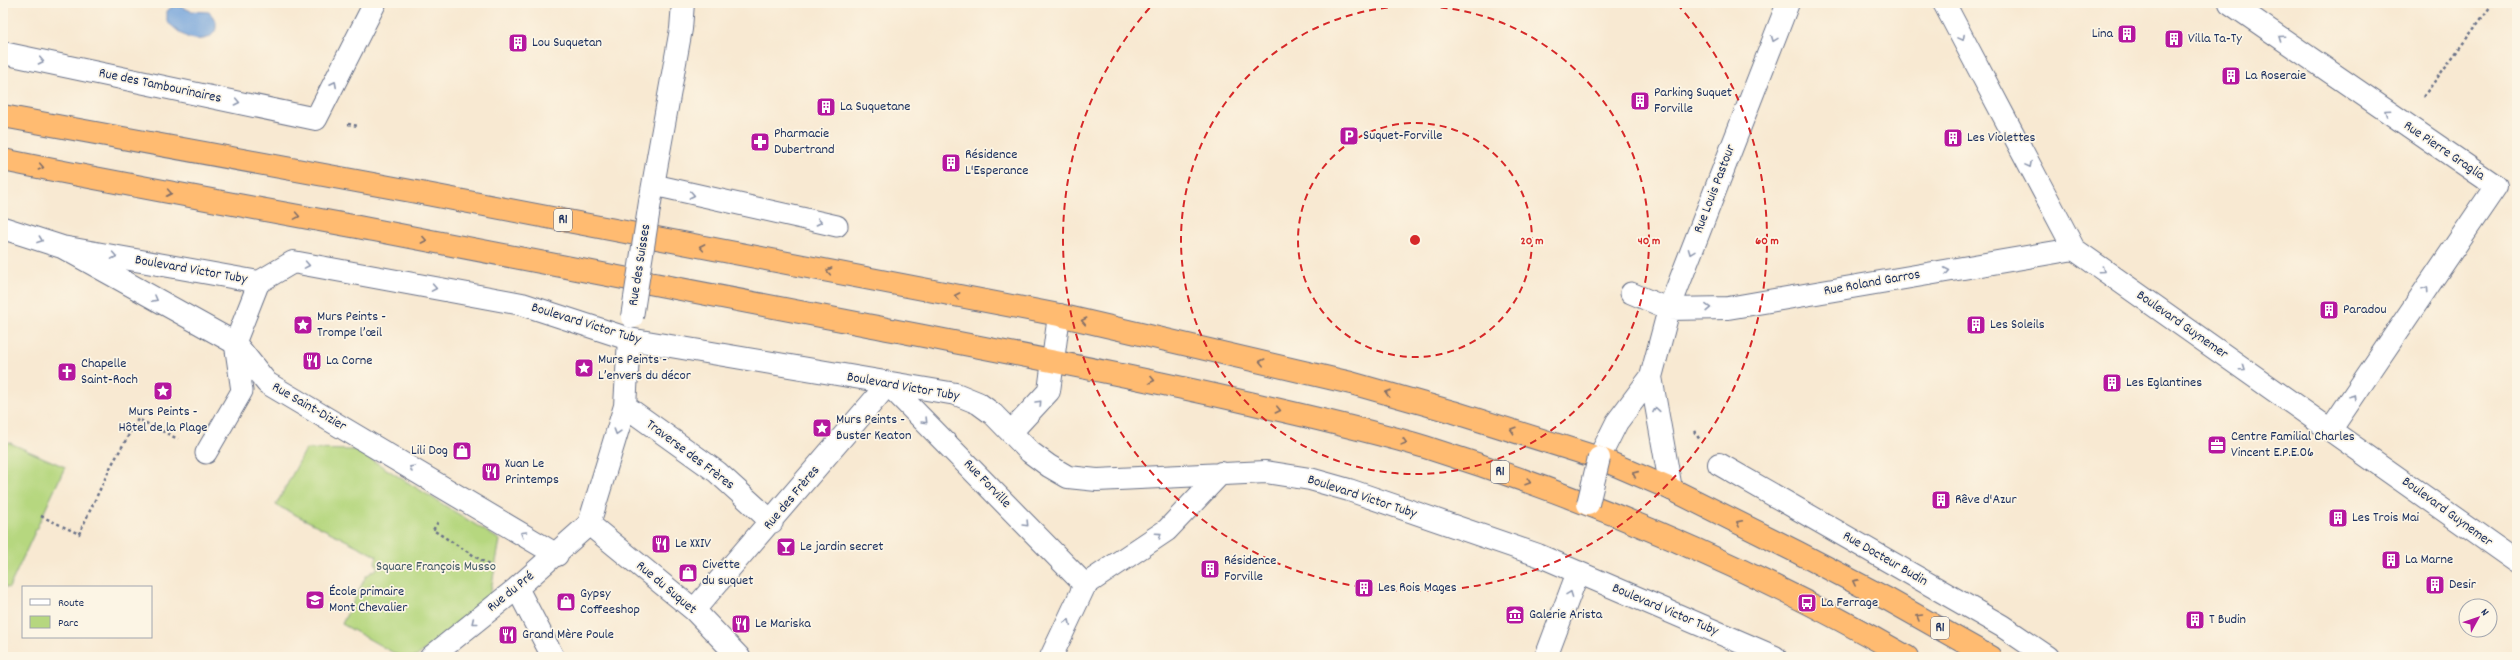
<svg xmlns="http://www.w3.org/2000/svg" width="2520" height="660" viewBox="0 0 2520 660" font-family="Dekko,sans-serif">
<rect width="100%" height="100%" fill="#fcf5e5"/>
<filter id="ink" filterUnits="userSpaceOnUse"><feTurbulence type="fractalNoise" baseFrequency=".025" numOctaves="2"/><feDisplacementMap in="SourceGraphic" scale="8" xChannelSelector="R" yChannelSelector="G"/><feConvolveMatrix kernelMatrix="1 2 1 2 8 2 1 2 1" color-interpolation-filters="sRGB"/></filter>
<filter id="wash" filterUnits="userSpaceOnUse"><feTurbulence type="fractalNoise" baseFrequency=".012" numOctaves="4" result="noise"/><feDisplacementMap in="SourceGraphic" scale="16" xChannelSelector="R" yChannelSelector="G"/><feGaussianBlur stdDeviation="0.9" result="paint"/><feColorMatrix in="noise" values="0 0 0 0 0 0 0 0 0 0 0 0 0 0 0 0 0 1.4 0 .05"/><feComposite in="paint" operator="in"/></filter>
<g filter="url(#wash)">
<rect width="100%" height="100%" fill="#f8e9d2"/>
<path fill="#b6d77f" stroke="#68836e" d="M3 440 65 467 9 588 3 586Z
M306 449 356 450 500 540 490 595 416 657H401L342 624 366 576 378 568 375 562 377 556 276 505Z"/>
<path fill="#71a2db" stroke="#46689c" d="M175 4 191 11 209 12C226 29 210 44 190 38 182 36 174 27 167 22V11Z"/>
</g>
<g filter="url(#ink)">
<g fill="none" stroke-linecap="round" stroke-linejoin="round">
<defs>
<path id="service" d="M654 185 837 226
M1631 293 1669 309
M206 453 242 391 235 343 259 282"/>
<path id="pedestrian" d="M235 343 267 383 557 555
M625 406 717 472 772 522
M589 524 694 610 739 657
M589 524 625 406 629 339
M517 588 553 657
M694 610 888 384
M431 657 517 588 589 524"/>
<path id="minor" d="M1944 3 2074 249 2517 562
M2230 3 2496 186 2331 429
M3 53 316 119 375 3
M650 202 681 29 683 3
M3 228 62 247 235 343
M62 247 259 282 293 262 522 304 629 339 956 394 978 403 993 414 1030 452 1049 466 1068 477 1097 480 1266 472 1310 479 1349 490 1538 555 1775 657
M1669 309 1728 308 2074 249
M888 384 1085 585
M1012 431 1049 391 1059 315
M1599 458 1617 422 1651 377
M1719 464 2002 626 2048 657
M1671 489 1651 377 1669 309 1788 3
M1051 657 1085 585 1167 530 1221 473
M1546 657 1578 572"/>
<path id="trunk" d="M3 116 411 191 1059 315 1351 383 1453 412 1599 458 1671 489 1797 552 1889 600 1990 657
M3 160C126 185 250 207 374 230 537 261 699 293 862 324 999 351 1135 376 1271 408 1323 420 1375 432 1425 447 1593 500 1755 569 1907 657"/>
</defs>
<use href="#service" stroke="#687087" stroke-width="23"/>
<use href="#pedestrian" stroke="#687087" stroke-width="24"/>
<use href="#minor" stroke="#687087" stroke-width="24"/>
<use href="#trunk" stroke="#687087" stroke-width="24"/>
<path stroke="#687087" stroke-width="2.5" stroke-dasharray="3 3" stroke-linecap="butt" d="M2423 97 2493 3
M348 124 358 126
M1694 431 1700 440
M41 516 79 534 111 466 138 419 178 439
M438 522 433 530 492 567"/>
<use href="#service" stroke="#fff" stroke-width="21"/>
<use href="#pedestrian" stroke="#fff" stroke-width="22"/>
<use href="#minor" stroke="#fff" stroke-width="22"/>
<use href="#trunk" stroke="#ffbb71" stroke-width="22"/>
<defs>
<path id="minor-bridge" d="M632 317 650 202
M1588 504 1599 458"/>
</defs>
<use href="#minor-bridge" stroke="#687087" stroke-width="24" stroke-linecap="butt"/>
<use href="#minor-bridge" stroke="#fff" stroke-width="22"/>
</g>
<defs><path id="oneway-chevron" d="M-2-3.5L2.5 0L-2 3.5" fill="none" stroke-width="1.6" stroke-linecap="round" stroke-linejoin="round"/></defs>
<g stroke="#8d97ae">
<use href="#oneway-chevron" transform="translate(1962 38) rotate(62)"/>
<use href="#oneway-chevron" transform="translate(2281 38) rotate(-145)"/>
<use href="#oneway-chevron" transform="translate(1774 39) rotate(111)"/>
<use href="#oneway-chevron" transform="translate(41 61) rotate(12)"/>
<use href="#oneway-chevron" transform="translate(334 84) rotate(-63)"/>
<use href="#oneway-chevron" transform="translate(237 102) rotate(12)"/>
<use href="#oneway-chevron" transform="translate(2387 112) rotate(-145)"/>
<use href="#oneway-chevron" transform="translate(2029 165) rotate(62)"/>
<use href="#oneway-chevron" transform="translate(692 195) rotate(11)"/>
<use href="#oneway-chevron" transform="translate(819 222) rotate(12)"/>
<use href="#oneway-chevron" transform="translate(40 240) rotate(20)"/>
<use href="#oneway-chevron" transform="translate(1691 252) rotate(111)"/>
<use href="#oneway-chevron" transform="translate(114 256) rotate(10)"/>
<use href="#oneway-chevron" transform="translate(307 265) rotate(10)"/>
<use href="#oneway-chevron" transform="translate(2102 270) rotate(35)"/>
<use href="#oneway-chevron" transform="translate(1947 271) rotate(-10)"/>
<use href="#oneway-chevron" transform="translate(434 288) rotate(10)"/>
<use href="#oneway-chevron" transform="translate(2426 289) rotate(-56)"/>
<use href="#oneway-chevron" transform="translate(155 299) rotate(29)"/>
<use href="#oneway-chevron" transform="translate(1708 308) rotate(-2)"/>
<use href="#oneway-chevron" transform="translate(2243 368) rotate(35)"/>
<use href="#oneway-chevron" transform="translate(2353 397) rotate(-56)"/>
<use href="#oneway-chevron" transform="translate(1039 403) rotate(-47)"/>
<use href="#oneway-chevron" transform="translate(1656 410) rotate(-99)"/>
<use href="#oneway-chevron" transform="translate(925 421) rotate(46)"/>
<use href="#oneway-chevron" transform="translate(617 432) rotate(107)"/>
<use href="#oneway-chevron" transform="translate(412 468) rotate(-150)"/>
<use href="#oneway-chevron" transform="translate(1026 524) rotate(46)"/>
<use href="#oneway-chevron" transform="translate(523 534) rotate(-149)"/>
<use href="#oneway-chevron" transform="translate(1159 535) rotate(-34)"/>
<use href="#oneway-chevron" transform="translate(1570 594) rotate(-69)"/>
<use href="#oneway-chevron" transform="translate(474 622) rotate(141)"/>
<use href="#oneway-chevron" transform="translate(1068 622) rotate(-65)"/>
</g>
<g stroke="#826e67">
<use href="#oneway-chevron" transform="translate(41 167) rotate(12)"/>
<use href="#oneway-chevron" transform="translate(169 193) rotate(10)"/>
<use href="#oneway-chevron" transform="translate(297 216) rotate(10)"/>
<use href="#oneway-chevron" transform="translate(424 240) rotate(11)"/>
<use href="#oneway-chevron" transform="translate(702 247) rotate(-169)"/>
<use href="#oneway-chevron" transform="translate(829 271) rotate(-169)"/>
<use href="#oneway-chevron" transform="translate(957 296) rotate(-169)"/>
<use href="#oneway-chevron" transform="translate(1084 321) rotate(-168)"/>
<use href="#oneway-chevron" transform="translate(1262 362) rotate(-167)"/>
<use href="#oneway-chevron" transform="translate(1152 380) rotate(13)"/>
<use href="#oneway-chevron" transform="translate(1388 393) rotate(-164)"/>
<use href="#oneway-chevron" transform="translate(1278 410) rotate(13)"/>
<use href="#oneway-chevron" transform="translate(1513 430) rotate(-163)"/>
<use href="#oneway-chevron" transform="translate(1404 442) rotate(15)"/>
<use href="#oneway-chevron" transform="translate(1635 474) rotate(-156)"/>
<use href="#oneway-chevron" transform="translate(1528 482) rotate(18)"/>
<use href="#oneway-chevron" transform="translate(1739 523) rotate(-153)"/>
<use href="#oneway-chevron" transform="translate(1855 582) rotate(-153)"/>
<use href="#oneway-chevron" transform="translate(1919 617) rotate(-150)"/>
</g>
</g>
<g fill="none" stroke="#d62828" stroke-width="2" stroke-dasharray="7 5">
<circle cx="1415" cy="240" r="117"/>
<circle cx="1415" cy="240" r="234"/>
<path d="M1677 4A352 352 0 1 1 1153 4"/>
</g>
<defs>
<symbol id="building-square" viewBox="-11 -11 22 22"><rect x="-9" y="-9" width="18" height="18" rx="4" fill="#b5179e" stroke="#fcf5e5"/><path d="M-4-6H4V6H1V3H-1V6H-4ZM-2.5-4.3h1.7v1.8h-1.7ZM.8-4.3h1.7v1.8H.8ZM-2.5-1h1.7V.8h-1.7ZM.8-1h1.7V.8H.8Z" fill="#fff"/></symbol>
<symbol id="parking-square" viewBox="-11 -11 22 22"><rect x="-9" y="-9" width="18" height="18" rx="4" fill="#b5179e" stroke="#fcf5e5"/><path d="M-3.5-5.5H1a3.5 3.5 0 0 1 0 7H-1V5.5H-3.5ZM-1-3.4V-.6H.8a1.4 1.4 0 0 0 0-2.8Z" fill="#fff"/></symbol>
<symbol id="pharmacy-square" viewBox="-11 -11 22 22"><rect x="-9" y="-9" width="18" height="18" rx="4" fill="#b5179e" stroke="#fcf5e5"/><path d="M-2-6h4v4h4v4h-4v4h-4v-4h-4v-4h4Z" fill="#fff"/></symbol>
<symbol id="sight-square" viewBox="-11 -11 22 22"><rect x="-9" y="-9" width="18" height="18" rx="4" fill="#b5179e" stroke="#fcf5e5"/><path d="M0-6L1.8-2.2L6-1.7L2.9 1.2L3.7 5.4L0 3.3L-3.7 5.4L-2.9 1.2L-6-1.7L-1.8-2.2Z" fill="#fff"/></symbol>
<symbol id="restaurant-square" viewBox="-11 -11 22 22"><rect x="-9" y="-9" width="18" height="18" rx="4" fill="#b5179e" stroke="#fcf5e5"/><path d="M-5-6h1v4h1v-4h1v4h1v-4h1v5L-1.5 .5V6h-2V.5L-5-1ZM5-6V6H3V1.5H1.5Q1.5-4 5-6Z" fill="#fff"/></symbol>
<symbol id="church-square" viewBox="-11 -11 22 22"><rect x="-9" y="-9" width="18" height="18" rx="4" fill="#b5179e" stroke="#fcf5e5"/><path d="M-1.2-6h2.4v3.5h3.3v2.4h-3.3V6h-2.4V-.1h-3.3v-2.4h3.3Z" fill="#fff"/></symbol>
<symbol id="office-square" viewBox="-11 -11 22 22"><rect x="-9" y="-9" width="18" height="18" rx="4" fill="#b5179e" stroke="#fcf5e5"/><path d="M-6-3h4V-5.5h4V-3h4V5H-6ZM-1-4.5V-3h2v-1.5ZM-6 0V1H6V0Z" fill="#fff"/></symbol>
<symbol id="shop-square" viewBox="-11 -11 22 22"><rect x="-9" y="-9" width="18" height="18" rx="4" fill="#b5179e" stroke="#fcf5e5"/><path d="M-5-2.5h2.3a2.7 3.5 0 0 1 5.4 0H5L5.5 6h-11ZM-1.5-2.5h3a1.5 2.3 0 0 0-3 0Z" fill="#fff"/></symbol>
<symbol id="bar-square" viewBox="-11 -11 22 22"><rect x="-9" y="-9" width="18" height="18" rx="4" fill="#b5179e" stroke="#fcf5e5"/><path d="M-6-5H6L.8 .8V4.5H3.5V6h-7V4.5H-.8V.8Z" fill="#fff"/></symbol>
<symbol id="school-square" viewBox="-11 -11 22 22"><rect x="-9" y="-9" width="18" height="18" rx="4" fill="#b5179e" stroke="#fcf5e5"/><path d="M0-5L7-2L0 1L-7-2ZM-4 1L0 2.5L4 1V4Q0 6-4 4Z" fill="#fff"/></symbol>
<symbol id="bus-square" viewBox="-11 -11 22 22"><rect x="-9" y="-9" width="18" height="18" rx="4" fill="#b5179e" stroke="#fcf5e5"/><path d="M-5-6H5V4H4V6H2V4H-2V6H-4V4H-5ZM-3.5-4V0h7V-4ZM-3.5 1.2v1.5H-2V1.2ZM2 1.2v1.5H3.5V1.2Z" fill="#fff"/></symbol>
<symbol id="museum-square" viewBox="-11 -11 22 22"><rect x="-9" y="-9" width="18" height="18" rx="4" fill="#b5179e" stroke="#fcf5e5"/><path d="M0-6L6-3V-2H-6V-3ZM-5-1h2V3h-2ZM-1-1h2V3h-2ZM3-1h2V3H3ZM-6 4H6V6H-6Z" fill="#fff"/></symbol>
</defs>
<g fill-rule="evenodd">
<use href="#building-square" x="2116" y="23" width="22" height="22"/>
<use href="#building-square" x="2163" y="28" width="22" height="22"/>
<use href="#building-square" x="507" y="32" width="22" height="22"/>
<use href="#building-square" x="2220" y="65" width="22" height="22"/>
<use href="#building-square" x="1629" y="90" width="22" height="22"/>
<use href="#building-square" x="815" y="96" width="22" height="22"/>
<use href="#parking-square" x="1338" y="125" width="22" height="22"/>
<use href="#building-square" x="1942" y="127" width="22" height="22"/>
<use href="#pharmacy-square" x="749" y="131" width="22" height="22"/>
<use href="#building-square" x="940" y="152" width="22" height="22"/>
<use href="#building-square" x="2318" y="299" width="22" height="22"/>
<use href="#sight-square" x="292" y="314" width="22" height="22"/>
<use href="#building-square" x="1965" y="314" width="22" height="22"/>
<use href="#restaurant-square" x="301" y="350" width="22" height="22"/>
<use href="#sight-square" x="573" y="357" width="22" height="22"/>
<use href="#church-square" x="56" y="361" width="22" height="22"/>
<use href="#building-square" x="2101" y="372" width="22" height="22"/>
<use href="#sight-square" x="152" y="380" width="22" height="22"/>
<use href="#sight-square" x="811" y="417" width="22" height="22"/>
<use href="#office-square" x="2206" y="434" width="22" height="22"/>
<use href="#shop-square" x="451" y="440" width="22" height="22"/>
<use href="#restaurant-square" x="480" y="461" width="22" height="22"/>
<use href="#building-square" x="1930" y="489" width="22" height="22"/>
<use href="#building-square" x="2327" y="507" width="22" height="22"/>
<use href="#restaurant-square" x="650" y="533" width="22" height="22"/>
<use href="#bar-square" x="775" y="536" width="22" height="22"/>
<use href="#building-square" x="2380" y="549" width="22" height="22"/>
<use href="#building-square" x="1199" y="558" width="22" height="22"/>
<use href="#shop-square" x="677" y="562" width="22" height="22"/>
<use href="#building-square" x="2424" y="574" width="22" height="22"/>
<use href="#building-square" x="1353" y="577" width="22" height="22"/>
<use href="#school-square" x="304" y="589" width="22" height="22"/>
<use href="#shop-square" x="555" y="591" width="22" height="22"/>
<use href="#bus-square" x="1796" y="592" width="22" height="22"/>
<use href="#museum-square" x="1504" y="604" width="22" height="22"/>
<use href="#building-square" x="2184" y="609" width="22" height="22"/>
<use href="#restaurant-square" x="730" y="613" width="22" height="22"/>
<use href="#restaurant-square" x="497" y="624" width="22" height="22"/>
</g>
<g text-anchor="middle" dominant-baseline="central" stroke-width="3.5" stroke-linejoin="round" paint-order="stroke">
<g fill="#fcf5e5" stroke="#5e6a86" stroke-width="1">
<rect x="554" y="209" width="18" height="22" rx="3"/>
<rect x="1491" y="461" width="18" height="22" rx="3"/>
<rect x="1931" y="617" width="18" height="22" rx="3"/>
</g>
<g font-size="13" font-weight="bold" fill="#1b2f5e">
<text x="563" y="220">R1</text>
<text x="1500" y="472">R1</text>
<text x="1940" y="628">R1</text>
</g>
<g font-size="14" fill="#1b2f5e" stroke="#fcf5e5" text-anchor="start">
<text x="2113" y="34" text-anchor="end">Lina</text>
<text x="2188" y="39">Villa Ta-Ty</text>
<text x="532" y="43">Lou Suquetan</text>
<text x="2245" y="76">La Roseraie</text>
<text x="1654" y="93">Parking Suquet<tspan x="1654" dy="16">Forville</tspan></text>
<text x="840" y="107">La Suquetane</text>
<text x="774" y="134">Pharmacie<tspan x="774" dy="16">Dubertrand</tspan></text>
<text x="1363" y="136">Suquet-Forville</text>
<text x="1967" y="138">Les Violettes</text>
<text x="965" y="155">Résidence<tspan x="965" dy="16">L'Esperance</tspan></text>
<text x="2343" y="310">Paradou</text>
<text x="317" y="317">Murs Peints -<tspan x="317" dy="16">Trompe l’œil</tspan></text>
<text x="1990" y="325">Les Soleils</text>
<text x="598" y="360">Murs Peints -<tspan x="598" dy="16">L’envers du décor</tspan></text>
<text x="326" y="361">La Corne</text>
<text x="81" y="364">Chapelle<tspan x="81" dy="16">Saint-Roch</tspan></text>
<text x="2126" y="383">Les Eglantines</text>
<text x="163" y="412" text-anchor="middle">Murs Peints -<tspan x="163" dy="16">Hôtel de la Plage</tspan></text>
<text x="836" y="420">Murs Peints -<tspan x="836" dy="16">Buster Keaton</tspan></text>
<text x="2231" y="437">Centre Familial Charles<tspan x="2231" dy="16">Vincent E.P.E.06</tspan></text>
<text x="448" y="451" text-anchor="end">Lili Dog</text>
<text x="505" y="464">Xuan Le<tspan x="505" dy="16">Printemps</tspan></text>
<text x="1955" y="500">Rêve d'Azur</text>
<text x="2352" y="518">Les Trois Mai</text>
<text x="675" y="544">Le XXIV</text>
<text x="800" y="547">Le jardin secret</text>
<text x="2405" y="560">La Marne</text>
<text x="1224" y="561">Résidence<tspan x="1224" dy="16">Forville</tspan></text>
<text x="702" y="565">Civette<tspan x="702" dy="16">du suquet</tspan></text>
<text x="2449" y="585">Desir</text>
<text x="1378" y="588">Les Rois Mages</text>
<text x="329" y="592">École primaire<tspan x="329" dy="16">Mont Chevalier</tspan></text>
<text x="580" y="594">Gypsy<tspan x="580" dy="16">Coffeeshop</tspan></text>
<text x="1821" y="603">La Ferrage</text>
<text x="1529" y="615">Galerie Arista</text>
<text x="2209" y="620">T Budin</text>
<text x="755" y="624">Le Mariska</text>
<text x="522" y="635">Grand Mère Poule</text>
</g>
<g font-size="14" fill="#1b2f5e" stroke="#fcf5e5">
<text transform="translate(160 86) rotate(12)">Rue des Tambourinaires</text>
<text transform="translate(2444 151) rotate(34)">Rue Pierre Graglia</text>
<text transform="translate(1715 189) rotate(-69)">Rue Louis Pastour</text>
<text transform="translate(640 265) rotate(-81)">Rue des Suisses</text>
<text transform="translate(191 270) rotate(10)">Boulevard Victor Tuby</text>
<text transform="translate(1872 283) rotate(-10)">Rue Roland Garros</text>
<text transform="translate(586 324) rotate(17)">Boulevard Victor Tuby</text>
<text transform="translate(2182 325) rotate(35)">Boulevard Guynemer</text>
<text transform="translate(903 387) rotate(10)">Boulevard Victor Tuby</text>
<text transform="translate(309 407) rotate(30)">Rue Saint-Dizier</text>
<text transform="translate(690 455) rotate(37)">Traverse des Frères</text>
<text transform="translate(987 484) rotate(46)">Rue Forville</text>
<text transform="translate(1362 497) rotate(18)">Boulevard Victor Tuby</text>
<text transform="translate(792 498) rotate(-50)">Rue des Frères</text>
<text transform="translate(2447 512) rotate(36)">Boulevard Guynemer</text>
<text transform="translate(1885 559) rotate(30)">Rue Docteur Budin</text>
<text transform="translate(666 588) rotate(40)">Rue du Suquet</text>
<text transform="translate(511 592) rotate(-39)">Rue du Pré</text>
<text transform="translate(1665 610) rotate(23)">Boulevard Victor Tuby</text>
</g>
<g font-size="14" fill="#425966" stroke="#fcf5e5">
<text x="436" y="567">Square François Musso</text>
</g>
</g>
<circle cx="1415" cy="240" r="6" fill="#d62828" stroke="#fcf5e5" stroke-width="2"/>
<g font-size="12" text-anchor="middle" font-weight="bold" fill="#d62828" stroke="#fcf5e5" stroke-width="3.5" stroke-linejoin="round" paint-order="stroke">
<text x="1532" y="244">20 m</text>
<text x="1649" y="244">40 m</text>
<text x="1767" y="244">60 m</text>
</g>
<rect width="2520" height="660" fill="none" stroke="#fcf5e5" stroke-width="16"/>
<rect x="22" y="586" width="130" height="52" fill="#fcf5e5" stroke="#a2a6af"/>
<rect x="30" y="599" width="20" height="6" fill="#ffffff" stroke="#a2a6af"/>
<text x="58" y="606" font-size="12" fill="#1b2f5e">Route</text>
<rect x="30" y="616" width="20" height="12" fill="#b6d77f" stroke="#a2a6af"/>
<text x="58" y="626" font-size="12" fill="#1b2f5e">Parc</text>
<g transform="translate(2478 618) rotate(50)"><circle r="19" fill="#fcf5e5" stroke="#a2a6af"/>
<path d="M0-3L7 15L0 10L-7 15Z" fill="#b5179e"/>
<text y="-6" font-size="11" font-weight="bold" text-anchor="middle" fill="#1b2f5e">N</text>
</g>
</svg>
